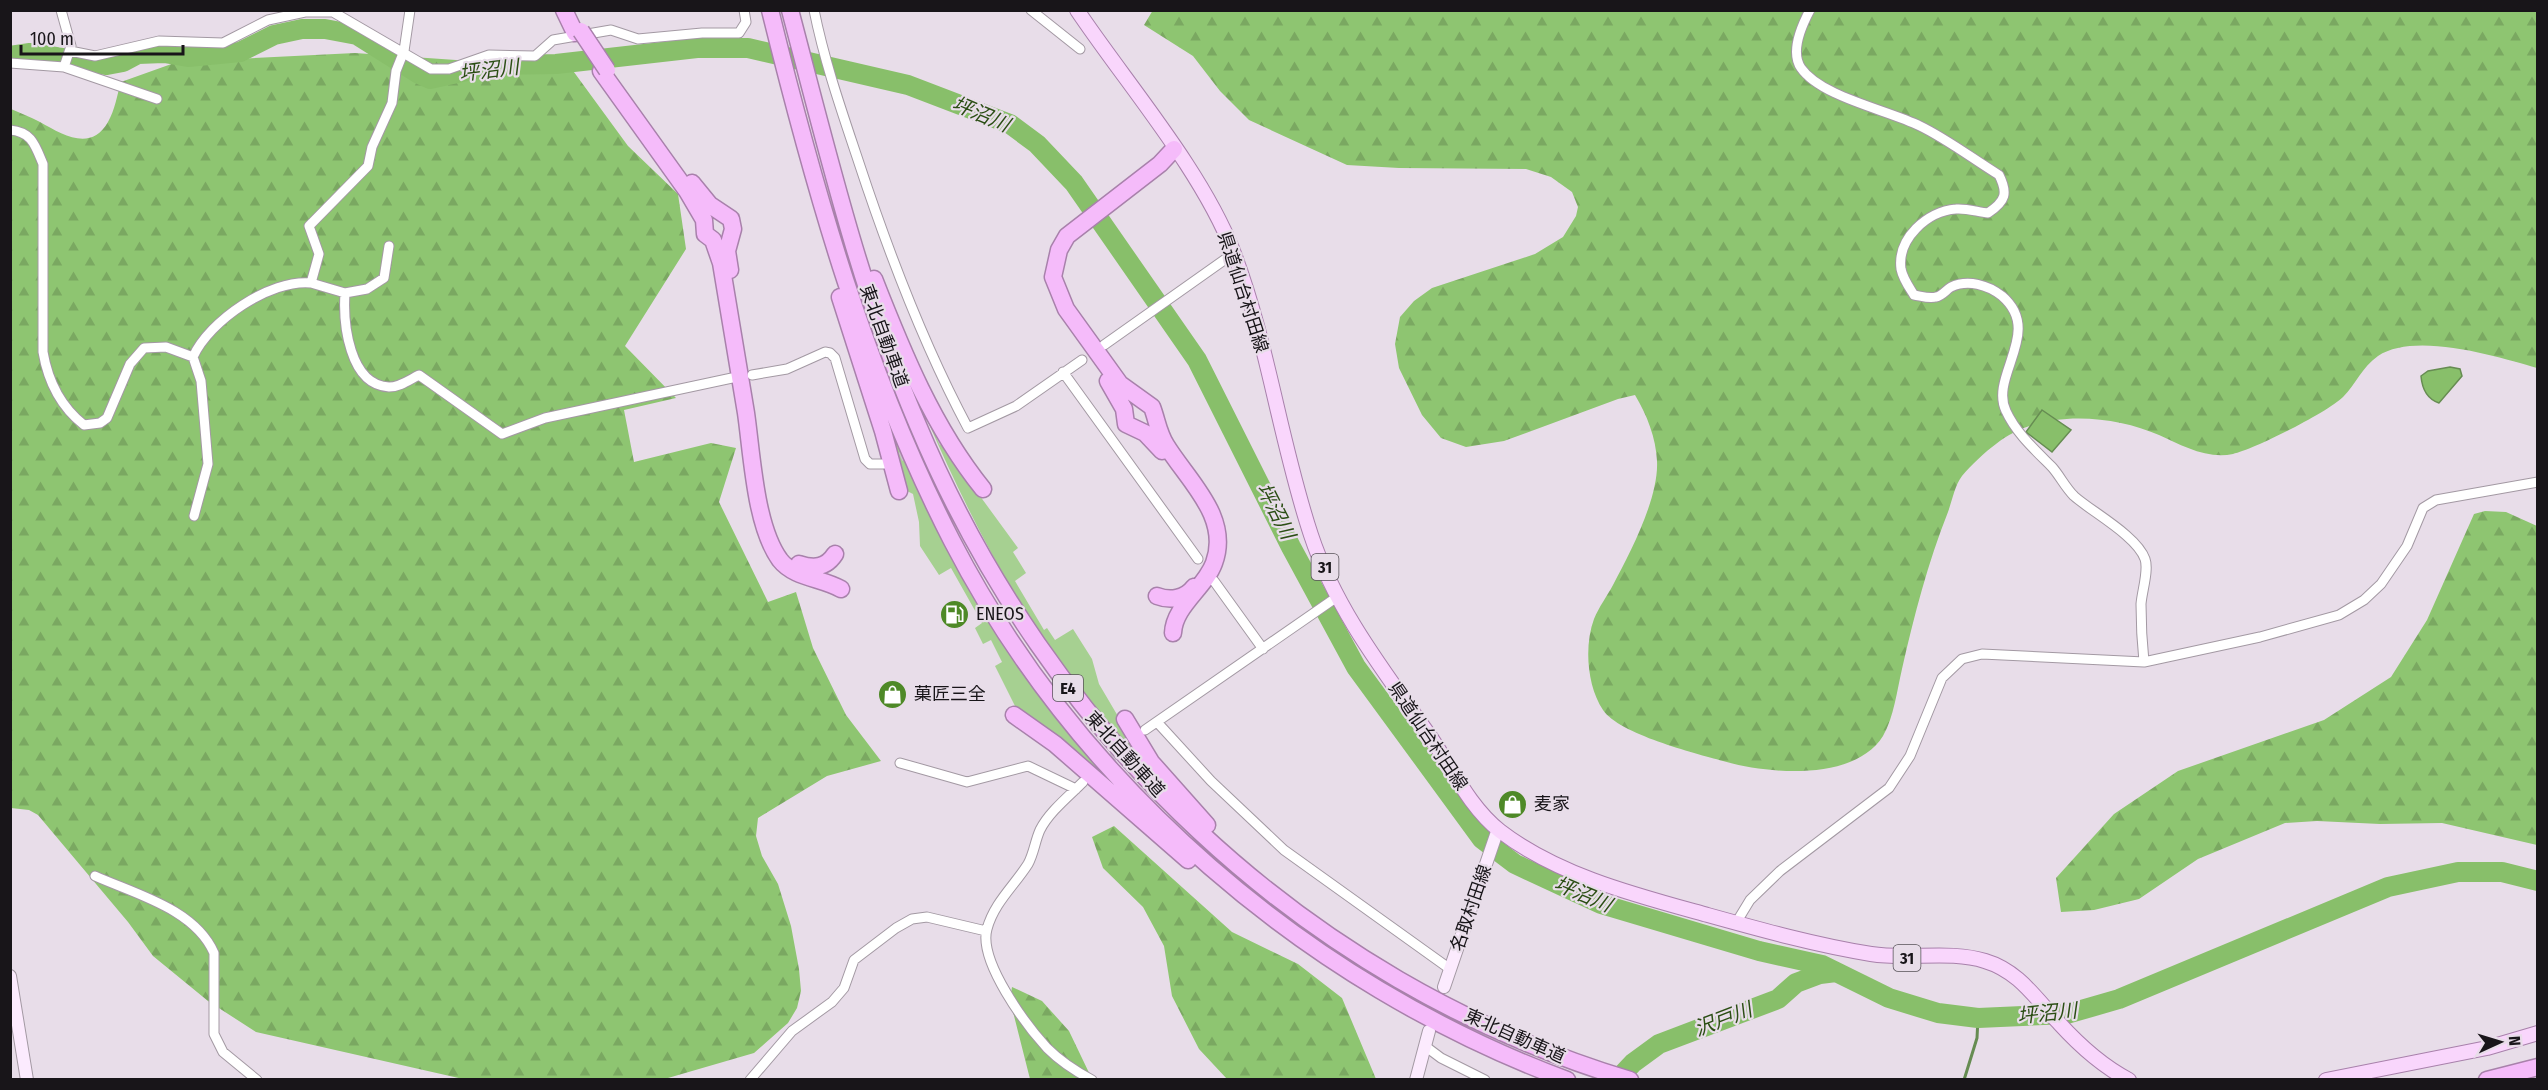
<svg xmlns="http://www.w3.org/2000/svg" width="2548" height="1090" viewBox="0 0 2548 1090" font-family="'Fira Sans Condensed','Noto Sans JP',sans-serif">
<defs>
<pattern id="forest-firs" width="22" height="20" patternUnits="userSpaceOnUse" patternTransform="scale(1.5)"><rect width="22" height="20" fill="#8ec571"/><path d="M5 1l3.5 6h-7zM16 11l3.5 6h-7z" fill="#7aa861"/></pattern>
</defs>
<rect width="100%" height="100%" fill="#e8dde9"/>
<path fill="#a6d091" d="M926 417 969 481 1018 548 1013 552 1026 573 1015 581 1044 630 1047 628 1055 640 1073 629 1092 659 1099 684 1142 757C1123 743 1108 722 1092 704 1021 618 970 519 926 417Z
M889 424 908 465 1055 713 1104 776 1017 710 995 666 1002 662 991 640 983 644 975 628 982 623 951 568 939 575 920 546 919 522 913 494 905 490Z"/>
<path fill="url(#forest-firs)" d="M1153 10 2537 11V368C2499 357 2415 331 2378 356 2362 367 2356 384 2343 397 2328 412 2255 449 2233 454 2208 460 2181 445 2159 435 2111 414 2039 409 1996 444 1985 452 1971 465 1962 476 1955 485 1952 501 1948 512 1928 562 1914 616 1902 669 1897 690 1894 717 1883 736 1854 782 1768 774 1723 761 1694 753 1619 734 1603 710 1587 686 1584 646 1594 619 1599 607 1607 596 1613 585 1630 553 1659 498 1657 461 1656 438 1647 415 1635 395L1618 399 1504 441 1466 447 1441 438 1422 415 1399 368 1395 344 1400 317 1414 301 1432 288 1535 254 1563 237 1576 216 1578 207 1572 192 1551 177 1526 169 1399 168 1347 165 1249 120 1220 91 1193 56 1144 25Z
M355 53 571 68 628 146 678 194 686 249 625 346 676 398 624 410 634 462 711 443 736 448 719 502 768 602 796 592 813 648 846 715 881 761 827 776 758 818 756 836 762 856 778 884 791 926 799 969 801 991 797 1008 788 1023 754 1053 668 1078 463 1079 256 1032 208 1001 153 956 128 922 38 815 29 810 11 808V109C20 113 31 117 40 122 63 135 91 152 108 122 115 110 117 95 121 82L177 62Z
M2485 511 2506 512 2537 526V845L2442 823 2380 824 2317 821 2285 823 2198 859 2139 899 2094 910 2061 912 2056 878 2114 814 2178 771 2324 720 2391 677 2427 620 2474 514Z
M1114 826 1232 932 1298 964 1342 998 1376 1079H1227L1199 1049 1172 996 1164 946 1143 907 1103 868 1092 837Z
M1012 987 1042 1001 1069 1031 1092 1079H1030L1010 1000Z"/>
<path fill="#88bf6a" stroke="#668c52" stroke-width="1.5" d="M2450 367 2460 369 2462 376 2439 403C2427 399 2422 388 2421 376L2428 371Z
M2042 410 2071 430 2052 452 2026 432Z"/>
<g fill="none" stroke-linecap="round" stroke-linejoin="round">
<path stroke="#668c52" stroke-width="3" d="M1964 1080 1977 1038 1978 1018"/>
<path stroke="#88bf6a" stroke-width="20" d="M10 56 30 53 107 65 123 62 138 54 164 53 188 57 240 52 274 35 302 29H325L357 35 419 74 430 79 494 65 556 64 697 48H748L908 85 1010 124 1037 144 1074 183 1197 360 1291 547 1356 667 1482 839 1515 864 1601 904 1759 951 1822 965 1889 998 1938 1013 1978 1018 2067 1014 2119 999 2388 887 2458 872H2502L2538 881
M1617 1080 1633 1063 1659 1044 1778 999 1796 983 1820 974 1836 972"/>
<path stroke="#c9bfca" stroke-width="9" stroke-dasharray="9 4.5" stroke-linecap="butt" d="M888 462 950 436
M1089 777 1139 735"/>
<defs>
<path id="street" d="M814 10C825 64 842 112 859 163 889 254 923 344 968 428L1016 406 1082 360
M1031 10 1080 49
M1810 10C1802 25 1790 52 1801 68 1821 97 1888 110 1920 126 1947 139 1973 159 1999 175 2008 193 2006 201 1988 213 1978 212 1966 208 1956 209 1927 211 1897 239 1901 269 1903 279 1909 287 1914 295 1921 296 1929 299 1936 297 1942 296 1946 290 1951 287 1968 279 1988 285 2002 296 2044 332 1989 376 2006 411 2016 433 2035 450 2052 467 2060 476 2065 487 2074 496 2092 512 2137 536 2145 559 2149 570 2142 591 2141 604 2141 623 2142 643 2144 662
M70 51 95 56 159 41 223 43 268 20 305 12H333L431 69H449L489 55 535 56 553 40 611 30 638 39 702 33H739L746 22 744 10
M10 63 64 67 71 46 61 10
M64 67 157 99
M10 130C32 132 35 145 43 164V352C48 381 61 407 84 425L100 423 107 418 130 364 144 348 166 347 193 357
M311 283 345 293C343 323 349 385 389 387 400 387 409 380 419 375L502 434 545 418 732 378
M345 293 367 289 384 278 389 246
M1104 345 1234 253
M1063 372 1198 559
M752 375 787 369 825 352 830 353 835 358 865 459 870 464H884
M194 516 208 464 201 381 193 357C209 321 270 279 311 283L319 254 309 226 368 166 372 147 392 103 396 71 404 51 410 10
M1214 581 1263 649
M1157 722 1211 781 1284 850 1450 969
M1145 730 1337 597
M900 763 967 782 1028 766 1076 789
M1083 782C1069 796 1049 812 1040 830 1035 841 1034 853 1028 864 1014 886 994 903 987 929 978 961 1026 1025 1047 1048 1060 1061 1075 1071 1092 1080
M95 876C135 894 195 909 214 953V1034L223 1052 257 1080
M1736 923 1750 900 1780 871 1889 788 1910 756 1942 678 1962 659 1982 654 2144 662 2260 637 2339 615 2364 600 2381 584 2407 546 2423 508 2436 500 2538 482
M1425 1046 1441 1058 1485 1080
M750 1080 792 1031 832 1002 844 988 854 960 896 928 912 919 927 917 986 931"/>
<path id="secondary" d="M10 976 27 1080
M1444 987 1498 829
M1416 1080 1429 1031"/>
<path id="primary" d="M1077 10C1126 83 1201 169 1233 251 1268 342 1280 442 1311 535 1335 608 1383 670 1427 732 1450 764 1468 806 1500 831 1557 875 1635 895 1704 914 1758 929 1815 945 1871 954 1908 960 1950 950 1985 961 2019 971 2036 999 2059 1023 2079 1045 2102 1066 2129 1080
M2326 1080 2487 1048 2538 1033"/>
<path id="highway" d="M564 10 575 33
M770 10C815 192 866 374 952 541 1079 787 1308 984 1567 1080
M790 10C827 150 860 290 917 423 1048 736 1302 981 1630 1080
M601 71 687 191 704 220 705 234 713 240 721 263C729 313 738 363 746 413 752 454 755 526 780 560 794 578 822 578 841 589
M692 183 710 205 731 219 733 229 727 251 730 270
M874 279C903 353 933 427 983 489
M840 297 883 431 899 491
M1108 381 1124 409 1126 424 1145 433 1162 451
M799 564C814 569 826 568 835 554
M1157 596C1170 601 1185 599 1194 587
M1173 633C1174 606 1205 588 1214 563 1231 517 1188 481 1166 445 1158 432 1157 420 1152 407L1120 384 1066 309 1053 277 1059 250 1067 236 1160 164 1174 149
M1014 715 1055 744 1188 860
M1125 719 1151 762 1207 825
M2487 1080 2538 1067"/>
</defs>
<use href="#street" stroke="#a399a3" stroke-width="11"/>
<use href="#secondary" stroke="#a399a3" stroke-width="14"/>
<use href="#primary" stroke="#a881ab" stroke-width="16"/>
<use href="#highway" stroke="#a881ab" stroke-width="19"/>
<use href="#street" stroke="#fff" stroke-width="9"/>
<use href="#secondary" stroke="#fcebfe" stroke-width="12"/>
<use href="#primary" stroke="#f9d6fc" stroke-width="14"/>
<use href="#highway" stroke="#f5bbfa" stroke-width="16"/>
<defs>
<path id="highway-bridge" d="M581 31 607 70"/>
</defs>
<use href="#highway-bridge" stroke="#a881ab" stroke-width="19" stroke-linecap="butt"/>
<use href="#highway-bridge" stroke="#f5bbfa" stroke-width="16"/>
</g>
<defs>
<symbol id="fuel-disc" viewBox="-11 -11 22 22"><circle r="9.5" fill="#4e8927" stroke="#e8dde9"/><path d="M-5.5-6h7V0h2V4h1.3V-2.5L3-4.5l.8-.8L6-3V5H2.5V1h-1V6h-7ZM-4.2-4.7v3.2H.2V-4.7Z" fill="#fff"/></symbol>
<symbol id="shop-disc" viewBox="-11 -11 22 22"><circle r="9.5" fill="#4e8927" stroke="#e8dde9"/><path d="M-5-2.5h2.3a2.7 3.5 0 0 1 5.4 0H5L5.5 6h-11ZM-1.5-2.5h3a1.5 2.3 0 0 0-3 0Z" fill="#fff"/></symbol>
</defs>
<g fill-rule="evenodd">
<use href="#fuel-disc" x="938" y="598" width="33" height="33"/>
<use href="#shop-disc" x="876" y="678" width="33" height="33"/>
<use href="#shop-disc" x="1496" y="788" width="33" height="33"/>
</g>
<g text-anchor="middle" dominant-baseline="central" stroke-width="4.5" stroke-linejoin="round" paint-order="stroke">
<g fill="#e8dde9" stroke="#565157" stroke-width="1.5">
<rect x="1311.5" y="554" width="27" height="26" rx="4.5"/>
<rect x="1053" y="675" width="30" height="26" rx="4.5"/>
<rect x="1893.5" y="945" width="27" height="26" rx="4.5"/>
</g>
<g font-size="16" font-weight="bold" fill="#181519">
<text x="1325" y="567">31</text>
<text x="1068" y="688">E4</text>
<text x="1907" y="958">31</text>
</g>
<g font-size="18" fill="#181519" stroke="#e8dde9">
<text transform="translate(1243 292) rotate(72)">県道仙台村田線</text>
<text transform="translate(884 336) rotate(70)">東北自動車道</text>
<text transform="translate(1428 736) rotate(56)">県道仙台村田線</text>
<text transform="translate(1125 754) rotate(48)">東北自動車道</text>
<text transform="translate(1471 908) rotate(-71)">名取村田線</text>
<text transform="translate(1515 1036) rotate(24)">東北自動車道</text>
</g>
<g font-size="18" fill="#181519" stroke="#e8dde9" text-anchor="start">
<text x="976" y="614">ENEOS</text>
<text x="914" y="694">菓匠三全</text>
<text x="1534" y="804">麦家</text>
</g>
<g font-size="20" font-style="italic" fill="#2b4e14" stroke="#e8dde9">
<text transform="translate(489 70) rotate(-7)">坪沼川</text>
<text transform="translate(981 114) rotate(23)">坪沼川</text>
<text transform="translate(1276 511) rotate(63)">坪沼川</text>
<text transform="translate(1583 894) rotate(23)">坪沼川</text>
<text transform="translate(2047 1013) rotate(-6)">坪沼川</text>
<text transform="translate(1723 1019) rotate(-21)">沢戸川</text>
</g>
</g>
<rect width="2548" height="1090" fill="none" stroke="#181519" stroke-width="24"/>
<g transform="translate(2500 1042) rotate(86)" stroke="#e8dde9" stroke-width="4.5" paint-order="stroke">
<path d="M0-4.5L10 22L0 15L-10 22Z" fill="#181519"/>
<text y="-9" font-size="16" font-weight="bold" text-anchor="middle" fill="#181519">N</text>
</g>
<path d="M21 45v9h162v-9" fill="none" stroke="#181519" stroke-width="3"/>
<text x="30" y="45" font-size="18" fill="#181519" stroke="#e8dde9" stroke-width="4.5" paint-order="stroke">100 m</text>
</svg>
